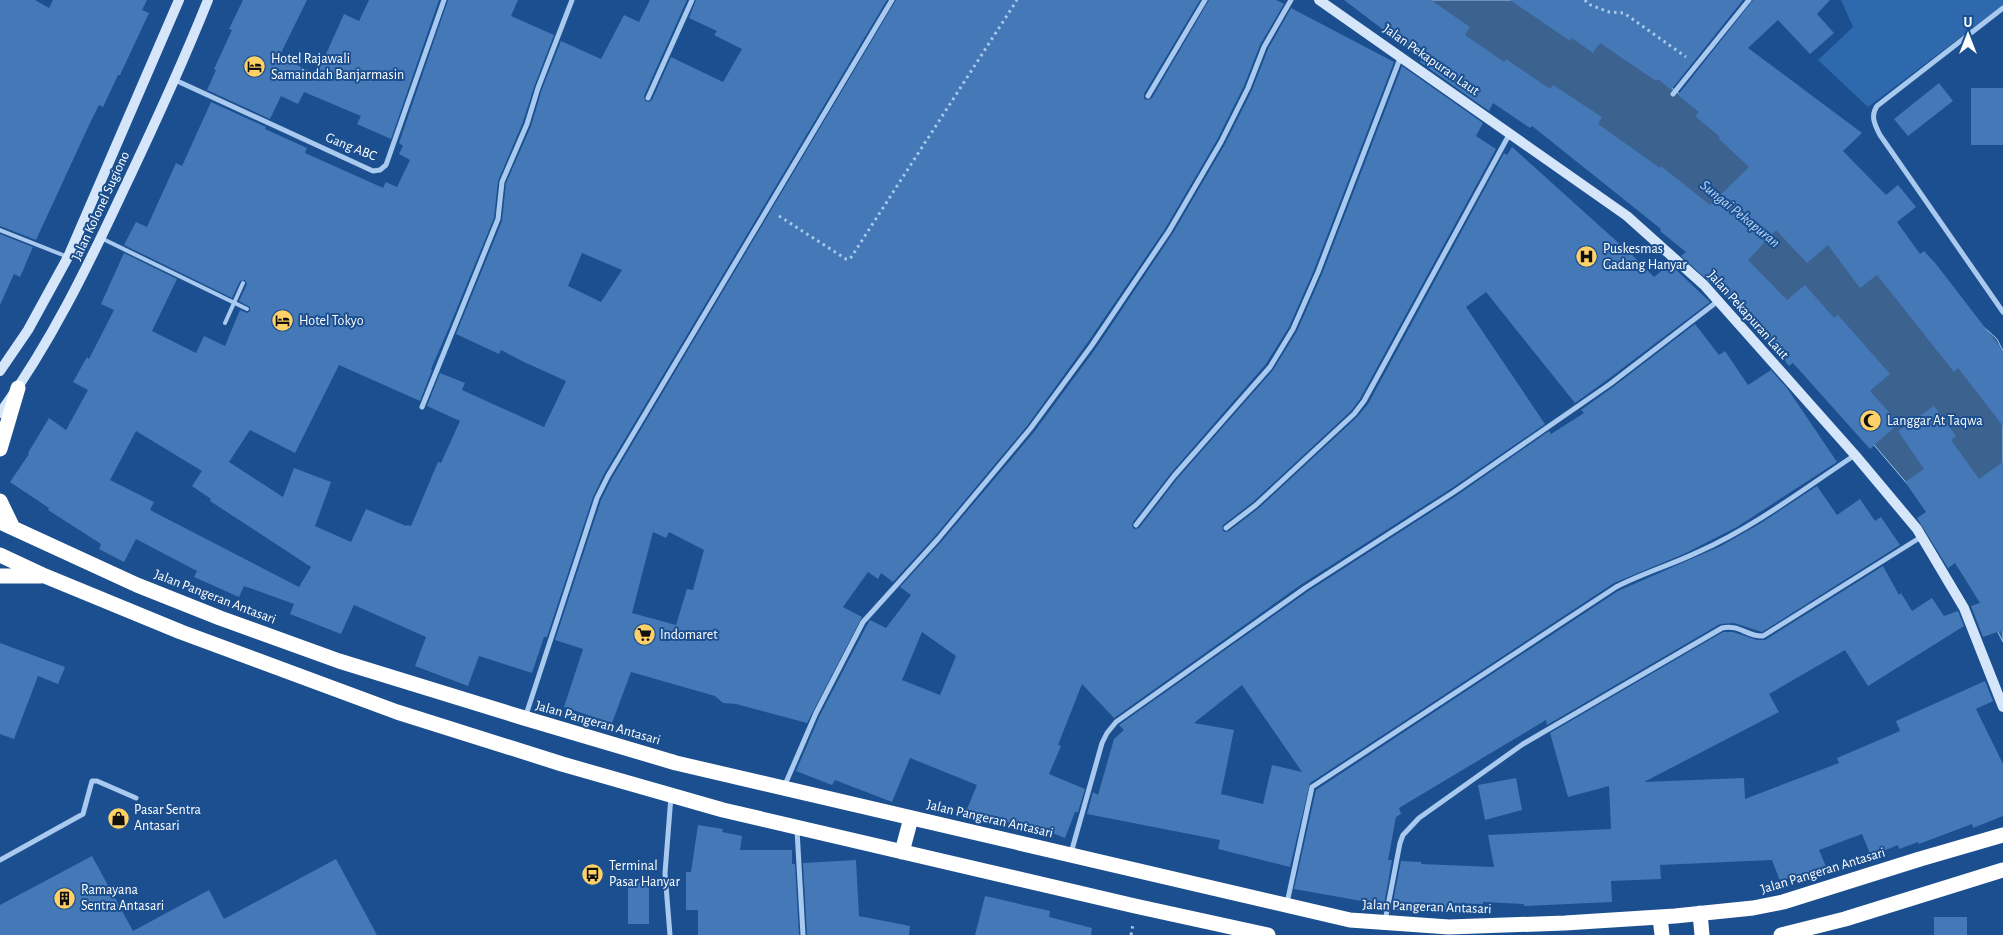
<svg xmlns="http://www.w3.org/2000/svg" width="2003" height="935" viewBox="0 0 2003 935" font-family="'Alegreya Sans',sans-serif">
<rect width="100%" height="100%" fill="#1b4f8f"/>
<path fill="#2e69ad" d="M1841 0H2003V5L1868 107 1818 60 1853 27Z"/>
<path fill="#3c6290" stroke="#9cc4f0" d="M1358 0H1551L1614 42 1687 100 1961 306 1997 339 2003 351V642L1943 526 1835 399 1703 256 1596 170Z"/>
<path fill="#4478b7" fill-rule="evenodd" d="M0 0H35L49 8 53 0H147L142 10 149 13 120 75H118L103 107 99 105 90 123 36 240 0 226Z
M243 0H307L279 57 317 74 344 14 359 21 369 0H439L391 139 357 124 361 116 304 92 298 104 281 96 270 119 207 90 216 70 214 69 232 30 229 29Z
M448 0H518L511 16 554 35 534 87 523 122 498 181 494 218 448 330 431 369 432 370 420 401 339 365 295 453 250 430 229 462 283 497 294 468 331 482 315 526 351 542 366 509 406 526 407 525 411 526 438 462 441 463 460 421 427 406 440 373 465 383 462 390 544 427 566 381 524 362 501 350 499 354 456 334 502 221 506 183 531 126 542 89 561 41 601 59 624 15 639 22 650 0H687L644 96 645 101 649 102 652 100 671 57 723 82 742 49 714 35 717 31 689 18 696 0H887L604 474 593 497 547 637H544L532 673 479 656 468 686 415 666 426 637 354 605 341 634 290 614 294 604 244 586 239 597 194 577 197 571 136 539 124 562 99 549 101 544 48 510 49 508 10 482 29 454 28 453 49 418 66 430 88 390 73 382 87 357 89 359 114 310 101 304 124 253 177 279 152 331 196 353 204 336 225 346 240 310 247 313 250 311V307L239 301 247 284 245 280 240 281 232 298 124 245 136 222 147 227 176 163 182 166 211 102 266 127 265 129 307 148 305 153 381 187 383 188 386 182 397 187 410 160 399 154 403 146 399 143ZM582 253 622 270 601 302 568 286ZM136 431 202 471 192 486 211 499 210 501 311 567 299 587 150 510 154 502 110 480Z
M896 0H1200L1144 94V99L1148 100 1152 98 1209 0H1276L1284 4 1260 45 1244 86 1217 140 1165 229 1088 342 1027 426 935 536 893 582 881 573 878 579 868 572 843 607 862 617 807 723 736 704 723 703 715 696 631 672 612 723 564 707 583 649 555 640 601 500 612 478ZM653 532 666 538 669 532 704 550 693 590 687 589 676 625 632 613Z
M1344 0H1431L1470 27 1465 35 1504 62 1506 59 1550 89 1553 85 1602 117 1598 124 1660 168 1661 166 1710 205 1749 167 1718 138 1720 137 1695 116 1699 112 1678 95 1753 0H1830L1817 14 1834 33 1810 54 1778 20 1748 48 1862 133 1843 151 1886 195 1898 185 1916 207 1897 222 1920 254 1924 251 1936 264 2003 351V426L1958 368 1954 372 1877 275 1860 288 1828 245 1807 263 1776 230 1748 260 1787 300 1805 285 1834 318 1838 315 1890 374 1870 391 1899 423 1870 449 1793 363 1789 366 1748 317 1681 256 1686 252 1660 231 1661 229 1532 126 1530 128 1493 103 1489 111 1420 62 1422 59Z
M1510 0H1743L1671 90 1658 79 1656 81 1600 43 1593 53 1572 38 1570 41Z
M1291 8 1394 62 1314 270 1289 327 1266 364 1171 473 1133 522 1132 526 1134 529 1139 528 1177 479 1273 370 1297 331 1322 274 1402 66 1483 123 1476 136 1496 149 1360 399 1351 411 1253 502 1223 525 1222 528 1224 532 1229 531 1259 508 1357 417 1368 404 1504 153 1507 155 1512 147 1633 256 1654 277 1670 264 1710 302 1607 380 1575 403 1486 292 1466 307 1545 424 1452 488 1302 584 1114 718 1082 684 1058 745 1061 746 1049 774 1085 789 1078 812H1075L1065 838 1024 822 1022 828 999 819 998 822 967 809 977 785 910 758 892 802 835 780 832 785 796 771 820 715 867 625 870 620 886 628 911 595 900 587 941 542 1034 432 1096 348 1173 233 1225 144 1252 90 1268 49ZM922 632 956 656 940 695 902 680Z
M1939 83 1953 101 1908 136 1894 119Z
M1971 88H2003V145H1971Z
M0 234 33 247 20 277 14 274 0 305Z
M1695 324 1719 355 1725 351 1748 385 1771 370 1787 388 1837 462 1737 527 1686 553 1614 583 1310 783 1290 867 1218 849 1220 840 1087 814 1093 792 1098 795 1114 739 1124 730 1119 725 1307 592 1456 496 1549 431 1551 434 1584 413 1581 410 1613 387ZM1242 685 1302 772 1272 765 1263 804 1221 794 1234 730 1194 723Z
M1934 406 1956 436 1951 440 1979 479 2003 462V630L1983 637 1971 606 1980 603 1955 563 1948 568 1917 518 1926 512 1905 482 1924 469 1898 431Z
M1817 486 1837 515 1860 499 1875 521 1881 517 1900 545 1762 632 1734 623 1720 624 1547 725 1546 720 1399 808 1401 814 1396 817 1388 860H1392L1384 905 1294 889 1316 790 1618 591 1721 546 1761 523Z
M1883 566 1899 595 1901 593 1912 611 1932 598 1944 616 1958 611 1964 626 1868 686 1845 650 1769 694 1779 712 1644 782 1744 778 1745 799 1839 763 1837 758 1900 731 1896 721 1985 681 1993 701 1976 709 2003 764V816L1973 828 1972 824 1919 844 1918 842 1899 849 1898 845 1871 856 1862 834 1819 850 1827 869 1805 877 1804 873 1780 881 1772 860 1660 865 1661 879 1611 881 1612 902 1524 906V904L1483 902V904L1447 903 1446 910 1418 907V912L1395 910V907H1392L1401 861 1421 862V864L1494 867 1488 835 1611 829 1609 786 1568 797 1550 733 1723 632H1733L1757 640H1765Z
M0 643 65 667 58 684 38 676 14 739 0 734Z
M1516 778 1522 810 1485 820 1478 785Z
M698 825 723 829 722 832 742 836 740 850H792V864H795L799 935H698V910H686V872H691Z
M92 856 133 931 209 890 224 919 336 859 377 935H0V905Z
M856 860 859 916 910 926 909 935H807L803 863Z
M628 883H649V924H628Z
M985 896 1050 911 1049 917 1092 928 1091 935H975Z
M1934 917H1967V935H1934Z"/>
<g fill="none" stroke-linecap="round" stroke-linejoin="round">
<path stroke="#a9c9ee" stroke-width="3" stroke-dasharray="2.5 4" stroke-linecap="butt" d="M1585 0 1588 4 1609 12 1624 13 1686 57
M779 216 846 259H850L1017 0
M1131 935 1133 924"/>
<path stroke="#a9c9ee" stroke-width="4" d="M0 230 68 257
M101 238 247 309
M225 323 243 283"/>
<path stroke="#a9c9ee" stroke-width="5" d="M2003 8 1877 106C1870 116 1875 125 1880 135L2003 312
M175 80 373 171 380 170 386 165 444 0
M1673 94 1749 0
M1148 96 1205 0
M648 98 692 0
M422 407 498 219 502 182 527 124 538 88 572 0
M1136 525 1174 476 1270 367 1293 329 1318 272 1401 56
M1226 528 1256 505 1354 414 1364 401 1510 133
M525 718 597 498 608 476 892 0
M784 787 816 713 863 622 938 539 1030 429 1092 345 1169 231 1221 142 1248 88 1264 47 1291 0
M797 830 803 935
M1071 853 1102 743 1107 733 1116 722 1305 588 1454 492 1610 384 1718 301
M0 860 83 814 92 781H97L136 798
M1287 903 1312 787 1616 587C1643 573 1671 565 1698 552 1754 527 1804 489 1855 455
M1385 921 1400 843 1403 835 1419 818 1523 744 1722 628C1740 624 1747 637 1763 636L1921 537
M670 935 665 873 671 796"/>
<path stroke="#d6e6fa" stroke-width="10" d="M1319 0 1627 216 1704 285 1855 455 1917 529 1964 608 2003 707
M0 371 28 330 68 257 179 0
M0 413C50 344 87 268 123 191 153 128 182 65 208 0"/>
<path stroke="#fff" stroke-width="15" d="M0 449 18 388
M0 501 13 528
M0 522 137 585 220 618 339 661 524 718 676 763 1350 920 1449 927 1565 923 1675 916 1753 908 1783 902 1920 859 2003 835
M0 555 45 576 181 632 397 712 562 764 723 810 1135 906 1268 935
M0 576H41
M902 852 911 818
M1700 913 1702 935
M1660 917 1662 935
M1781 935 1845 919 2003 870"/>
</g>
<defs>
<symbol id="hotel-disc" viewBox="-11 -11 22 22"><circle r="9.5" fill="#ffd166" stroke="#1b4f8f"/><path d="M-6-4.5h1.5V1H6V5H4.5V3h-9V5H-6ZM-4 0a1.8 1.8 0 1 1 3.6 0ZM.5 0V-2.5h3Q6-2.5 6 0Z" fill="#111"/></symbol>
<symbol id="hospital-disc" viewBox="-11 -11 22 22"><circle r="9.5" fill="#ffd166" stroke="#1b4f8f"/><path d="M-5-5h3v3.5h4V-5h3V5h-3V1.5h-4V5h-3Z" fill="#111"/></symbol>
<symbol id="mosque-disc" viewBox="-11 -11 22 22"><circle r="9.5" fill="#ffd166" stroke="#1b4f8f"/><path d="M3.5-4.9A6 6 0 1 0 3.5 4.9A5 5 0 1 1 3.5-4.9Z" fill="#111"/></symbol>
<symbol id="supermarket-disc" viewBox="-11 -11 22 22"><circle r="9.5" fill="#ffd166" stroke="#1b4f8f"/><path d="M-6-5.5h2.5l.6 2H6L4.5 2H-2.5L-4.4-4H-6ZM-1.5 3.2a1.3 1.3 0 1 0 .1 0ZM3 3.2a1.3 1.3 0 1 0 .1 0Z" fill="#111"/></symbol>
<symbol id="shop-disc" viewBox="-11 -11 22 22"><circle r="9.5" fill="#ffd166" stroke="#1b4f8f"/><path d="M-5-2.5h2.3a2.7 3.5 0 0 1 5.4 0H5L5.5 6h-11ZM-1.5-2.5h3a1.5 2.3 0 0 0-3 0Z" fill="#111"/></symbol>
<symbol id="bus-disc" viewBox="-11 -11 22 22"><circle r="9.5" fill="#ffd166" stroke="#1b4f8f"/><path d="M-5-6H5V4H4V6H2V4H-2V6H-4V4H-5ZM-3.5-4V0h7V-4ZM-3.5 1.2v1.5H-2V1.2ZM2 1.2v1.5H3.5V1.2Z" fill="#111"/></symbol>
<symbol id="building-disc" viewBox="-11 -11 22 22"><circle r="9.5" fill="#ffd166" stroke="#1b4f8f"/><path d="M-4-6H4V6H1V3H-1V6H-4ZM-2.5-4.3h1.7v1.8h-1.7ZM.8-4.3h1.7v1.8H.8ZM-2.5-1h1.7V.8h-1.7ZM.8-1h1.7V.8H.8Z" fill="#111"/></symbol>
</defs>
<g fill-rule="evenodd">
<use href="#hotel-disc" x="242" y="54" width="25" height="25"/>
<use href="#hospital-disc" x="1574" y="244" width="25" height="25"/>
<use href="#hotel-disc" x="270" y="308" width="25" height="25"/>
<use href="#mosque-disc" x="1858" y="408" width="25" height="25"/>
<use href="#supermarket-disc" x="632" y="622" width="25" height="25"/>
<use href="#shop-disc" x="106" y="806" width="25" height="25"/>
<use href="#bus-disc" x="580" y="862" width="25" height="25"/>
<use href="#building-disc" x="52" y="886" width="25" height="25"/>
</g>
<g text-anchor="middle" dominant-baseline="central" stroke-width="4" stroke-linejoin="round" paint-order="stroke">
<g font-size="14" fill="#fff" stroke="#1b4f8f" text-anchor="start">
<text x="271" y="59">Hotel Rajawali<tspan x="271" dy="16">Samaindah Banjarmasin</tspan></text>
<text x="1603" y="249">Puskesmas<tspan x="1603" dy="16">Gadang Hanyar</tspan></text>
<text x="299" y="321">Hotel Tokyo</text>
<text x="1887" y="421">Langgar At Taqwa</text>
<text x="660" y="635">Indomaret</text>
<text x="134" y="810">Pasar Sentra<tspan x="134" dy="16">Antasari</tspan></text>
<text x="609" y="866">Terminal<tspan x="609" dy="16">Pasar Hanyar</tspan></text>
<text x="81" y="890">Ramayana<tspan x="81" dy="16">Sentra Antasari</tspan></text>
</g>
<g font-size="14" fill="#fff" stroke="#1b4f8f">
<text transform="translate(1431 60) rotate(35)">Jalan Pekapuran Laut</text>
<text transform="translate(351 147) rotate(22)">Gang ABC</text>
<text transform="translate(101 206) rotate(-65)">Jalan Kolonel Sugiono</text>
<text transform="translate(1748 315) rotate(48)">Jalan Pekapuran Laut</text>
<text transform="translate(215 597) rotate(21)">Jalan Pangeran Antasari</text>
<text transform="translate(598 723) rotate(16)">Jalan Pangeran Antasari</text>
<text transform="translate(990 819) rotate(13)">Jalan Pangeran Antasari</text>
<text transform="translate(1823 871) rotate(-17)">Jalan Pangeran Antasari</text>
<text transform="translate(1427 907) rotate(2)">Jalan Pangeran Antasari</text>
</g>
<g font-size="15" font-style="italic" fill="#b5d3f5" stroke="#1b4f8f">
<text transform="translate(1740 214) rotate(39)">Sungai Pekapuran</text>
</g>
</g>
<g transform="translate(1968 35)" stroke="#1b4f8f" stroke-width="4" paint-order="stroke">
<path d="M0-4L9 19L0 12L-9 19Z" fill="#ffffff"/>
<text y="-8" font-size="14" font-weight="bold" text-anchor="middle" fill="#ffffff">U</text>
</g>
</svg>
